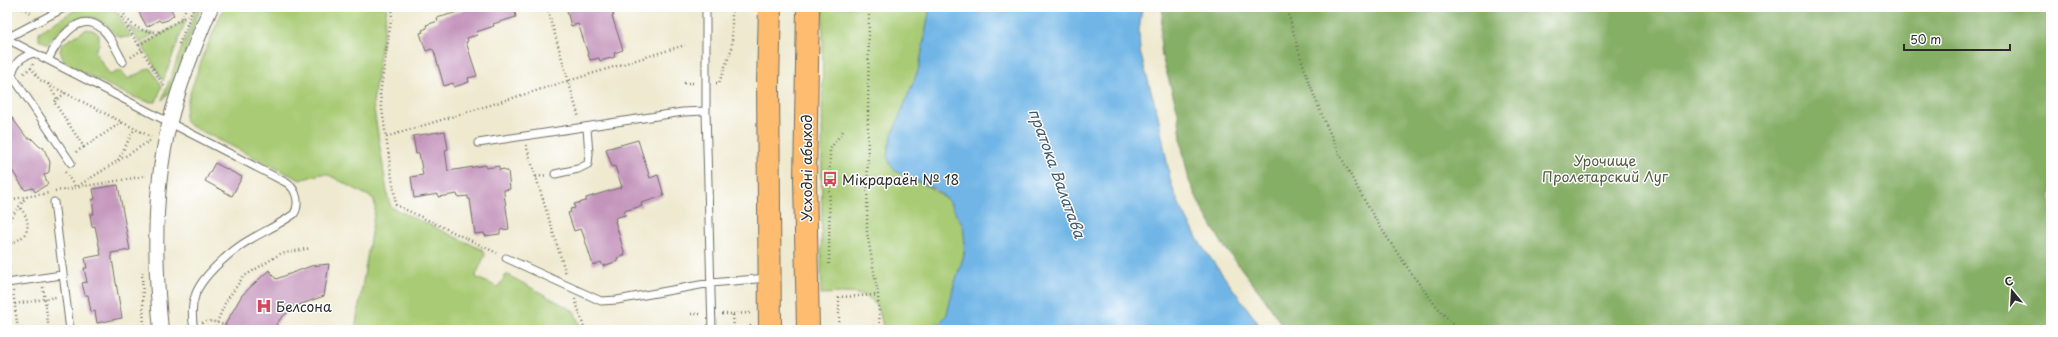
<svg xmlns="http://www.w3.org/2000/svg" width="2058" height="337" viewBox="0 0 2058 337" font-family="'Playpen Sans',sans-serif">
<rect width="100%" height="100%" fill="#fff"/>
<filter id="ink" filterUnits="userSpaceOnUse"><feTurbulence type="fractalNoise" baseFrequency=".025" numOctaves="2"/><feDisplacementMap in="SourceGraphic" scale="8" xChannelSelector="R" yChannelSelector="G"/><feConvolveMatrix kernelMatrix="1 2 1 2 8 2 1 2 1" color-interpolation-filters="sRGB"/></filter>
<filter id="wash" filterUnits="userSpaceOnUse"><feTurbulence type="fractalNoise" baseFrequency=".012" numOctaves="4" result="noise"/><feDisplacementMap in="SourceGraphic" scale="16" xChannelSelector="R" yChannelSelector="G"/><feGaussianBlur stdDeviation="0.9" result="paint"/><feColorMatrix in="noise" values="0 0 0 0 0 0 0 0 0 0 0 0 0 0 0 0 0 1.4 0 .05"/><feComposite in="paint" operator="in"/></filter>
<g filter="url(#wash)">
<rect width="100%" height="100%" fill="#eee9cf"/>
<path fill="#a9cb74" stroke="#6a7b50" d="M80 7H113L131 36C115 42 113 30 103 22 82 8 59 27 48 44L39 40V32Z
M197 7H201L172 87 167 96 162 100Z
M224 7H387L373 103 388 198 391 207 483 250 485 255 476 275 477 278 498 287 506 275H508L574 311 582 330H355L375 209 374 199 327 174H321L300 180 189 125 185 121C182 102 215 28 224 7Z
M823 7H930L919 68 888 147 904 176C939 189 971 209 964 253 962 264 957 275 954 285 951 294 951 304 948 313 945 319 938 324 935 330H883C879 287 855 293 821 294Z
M186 20 163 81 142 45Z
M128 25 139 32 155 33 140 43Z
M87 29 95 31 99 35V44L95 52 110 75 121 70 128 79 149 68 151 69 162 86 156 102C140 105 82 71 64 62L60 51 62 44Z"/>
<path fill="#86af66" stroke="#586d48" d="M1163 7H2051V330H1285L1264 298 1223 245 1203 211 1189 181 1182 147 1178 112 1162 57 1160 38Z"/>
<path fill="#70b5e6" stroke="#4e7088" d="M930 7H1142L1139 31 1140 52 1158 115 1171 183 1178 202 1201 245 1263 330H935L947 314 954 285 964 255 965 244 963 226 949 201 935 189 895 171 890 164 887 156 892 135 919 68Z"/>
<g id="blocks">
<path fill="#c495bc" d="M136 7H170L174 15 168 20 161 22 159 20 147 27Z
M475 7H514L516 17 493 24 494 26 476 32 477 35 467 38 468 41 466 42 477 76 468 78 469 82 454 87 453 83 444 86 434 51 432 49 426 51 420 33 423 32 422 30 427 28 426 25 438 21 437 18Z
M566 7H611L614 16H612L623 50 614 53 615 57 600 61 599 58 590 60 579 26 578 24 571 26Z
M7 111 27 138H31L40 147H43L50 162 49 172 44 175 48 184 35 192 33 188 25 190 7 163Z
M445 131 448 149 445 150 448 171 486 165V168L499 166V170L504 169 505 171H508L510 189 504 190V193L509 229 500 230V234L485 236 484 233 475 234 470 199H468V196L458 197 457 194 438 197V194L414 198 411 177 423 175 419 153 416 154 413 136Z
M638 140 650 178 658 175 664 196 641 203 642 206 624 211 625 215 615 218 616 221H615L625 255 617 258 618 261 603 266 601 262 593 265 582 231 580 229 574 231 568 213 571 212 570 209 575 208 574 204 586 201V198L622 187 615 166 612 167 606 149Z
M215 163 242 177 232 196 205 181Z
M118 185 130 250 111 253 122 318 97 323 95 311 91 312 88 295H85L82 283 87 282 84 268H87L85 258 101 255 95 226 92 227 90 214H94L92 200 95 199 93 189Z
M329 264 324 296 296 306 281 318 272 330H222L242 295 269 270 276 279 311 266Z"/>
</g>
</g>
<g filter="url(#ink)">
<use href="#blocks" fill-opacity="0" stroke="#6f6e64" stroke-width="1"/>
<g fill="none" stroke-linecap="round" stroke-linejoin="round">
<defs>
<path id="service" d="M706 7V111L712 330
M7 38 66 7
M7 39 287 183C297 190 300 204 294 214 280 224 265 231 251 239 233 249 201 276 195 296 191 307 192 319 194 330
M48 60C56 43 78 9 101 28 111 36 117 51 123 62
M7 68 71 163
M12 76C14 62 21 57 34 53
M478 143 683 112 706 111
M555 174 578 169 588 164 589 154 587 128
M54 202 70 330
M506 258 601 301 617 300 711 283 767 278
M7 283 62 275"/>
<path id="minor" d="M161 330C154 262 153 188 170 121 180 82 195 44 211 7"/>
<path id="primary" d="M770 330 768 83 770 7
M808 330 805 180 808 7"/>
</defs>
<use href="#service" stroke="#6f6e64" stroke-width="9"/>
<use href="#minor" stroke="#6f6e64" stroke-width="16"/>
<use href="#primary" stroke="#6f6e64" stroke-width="24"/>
<path stroke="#6f6e64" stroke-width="2.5" stroke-dasharray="1 3" stroke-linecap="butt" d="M19 7 33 14
M115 7 164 86
M121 7C126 24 143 35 161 31
M393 7 380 95 386 137 685 45
M547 7 579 118
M869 7 867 232 878 295 880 330
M1287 7C1308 99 1351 187 1405 264 1421 287 1438 310 1458 330
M7 11 13 7
M181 18 187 7
M179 44 194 7
M139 45 191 13
M131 57 142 50
M33 64 31 68 40 80 151 137
M24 73 31 68
M684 83H695
M716 83H719L732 48V7
M48 84 57 99
M65 93 54 102 84 147 122 122
M386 137 396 205 497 253
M526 145 566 274
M76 152 84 147
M118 160 135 128
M65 172 76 188
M536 177 547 175
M78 186 151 140
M55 191 146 176
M7 200 49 193
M7 223 26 197
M7 244 10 272
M7 244C29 239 34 224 19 206
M829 264 830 149 843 131
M142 272 144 330
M43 287 49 330
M13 291 18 330
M575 299 585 330
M15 304 56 297
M691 314H702
M722 314H733L734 330
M733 314 751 313V315
M202 323 211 321 229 326
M118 330 145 326
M214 330 225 303 243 277 280 254 311 248
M750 330 751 324
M839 330V297L878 295"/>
<use href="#service" stroke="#fff" stroke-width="7"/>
<use href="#minor" stroke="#fff" stroke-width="14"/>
<use href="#primary" stroke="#fdbc6f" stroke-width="22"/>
</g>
</g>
<defs>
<symbol id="bus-bare" viewBox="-9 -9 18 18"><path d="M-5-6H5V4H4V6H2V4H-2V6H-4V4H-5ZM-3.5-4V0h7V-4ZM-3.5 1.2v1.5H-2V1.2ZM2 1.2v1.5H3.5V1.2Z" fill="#d1495b" stroke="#fff" stroke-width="2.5" paint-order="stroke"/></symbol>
<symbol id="hospital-bare" viewBox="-9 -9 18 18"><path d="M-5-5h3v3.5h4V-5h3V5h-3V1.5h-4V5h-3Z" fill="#d1495b" stroke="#fff" stroke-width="2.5" paint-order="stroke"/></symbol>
</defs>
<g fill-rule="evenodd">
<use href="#bus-bare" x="819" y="168" width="22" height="22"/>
<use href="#hospital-bare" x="253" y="295" width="22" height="22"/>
</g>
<g text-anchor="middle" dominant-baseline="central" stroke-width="3" stroke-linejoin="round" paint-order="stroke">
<g font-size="14" fill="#515b41" stroke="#fff">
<text x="1605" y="160">Урочище<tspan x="1605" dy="16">Пролетарский Луг</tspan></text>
</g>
<g font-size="14" fill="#2b2b2b" stroke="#fff">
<text transform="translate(806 168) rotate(-90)">Усходні абыход</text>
</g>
<g font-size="14" fill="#2b2b2b" stroke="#fff" text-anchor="start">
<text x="842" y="179">Мікрараён № 18</text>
<text x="276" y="306">Белсона</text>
</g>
<g font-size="15" font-style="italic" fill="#435b6c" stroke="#fff">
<text transform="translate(1058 173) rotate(70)">пратока Валатава</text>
</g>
</g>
<rect width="2058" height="337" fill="none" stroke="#fff" stroke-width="24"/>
<g transform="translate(2012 291) rotate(342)" stroke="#ffffff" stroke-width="3" paint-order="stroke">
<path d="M0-3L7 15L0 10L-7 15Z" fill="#2b2b2b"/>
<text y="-6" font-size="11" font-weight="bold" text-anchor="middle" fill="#2b2b2b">С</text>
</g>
<path d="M1904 44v6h106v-6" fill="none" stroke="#2b2b2b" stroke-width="2"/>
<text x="1910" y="44" font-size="12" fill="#2b2b2b" stroke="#ffffff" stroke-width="3" paint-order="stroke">50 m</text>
</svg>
